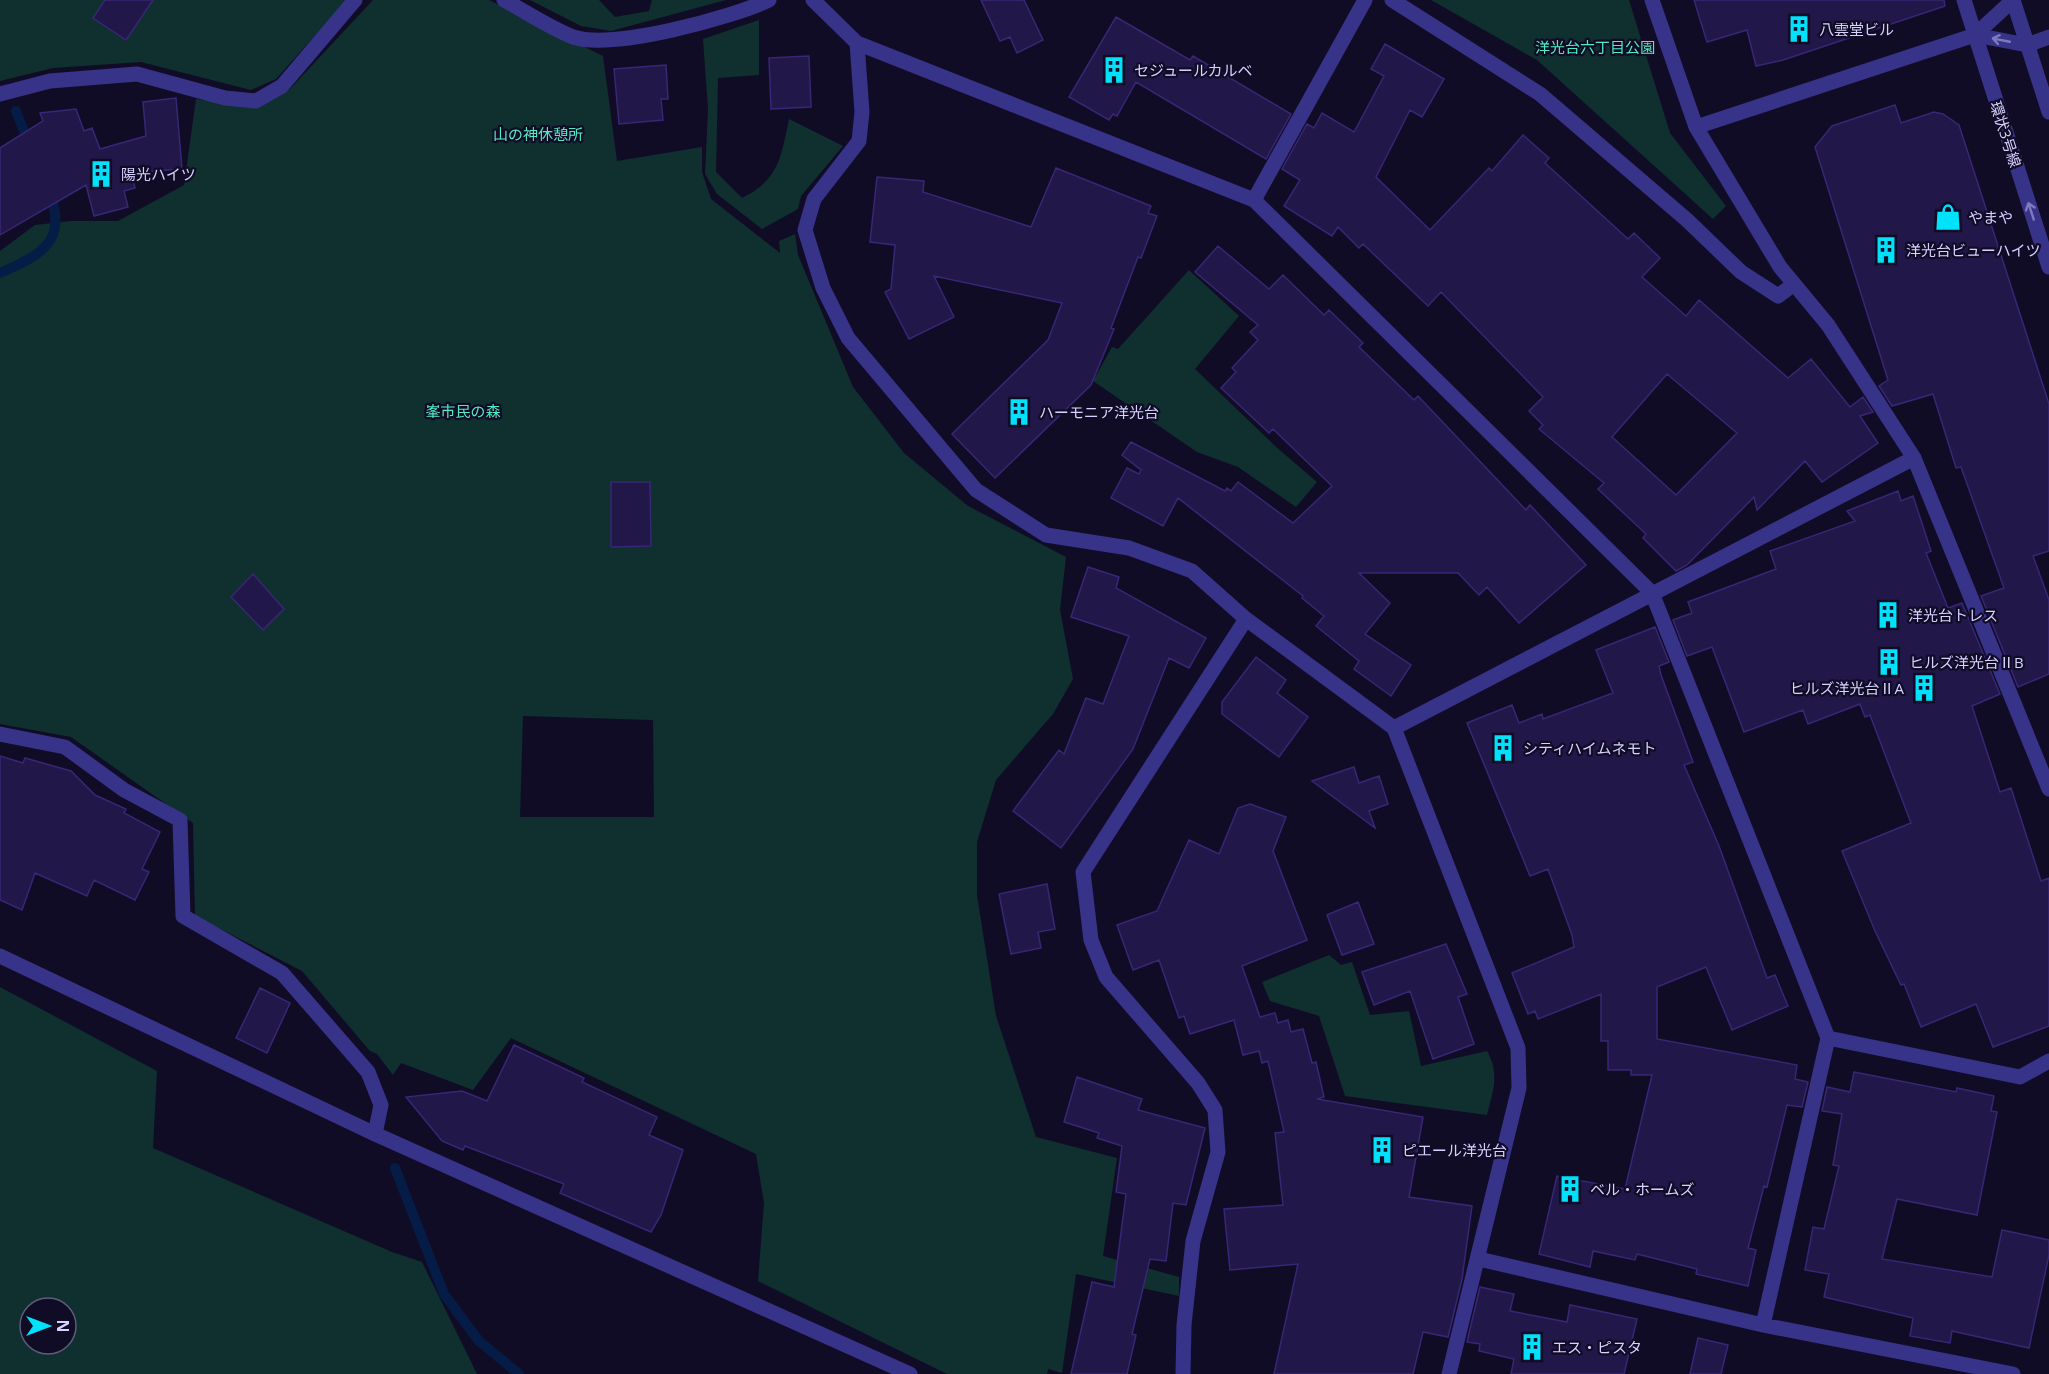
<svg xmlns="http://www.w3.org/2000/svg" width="2049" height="1374" viewBox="0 0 2049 1374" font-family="'Open Sans','Noto Sans JP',sans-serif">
<rect width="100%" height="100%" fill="#110c26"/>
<path fill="#0f302f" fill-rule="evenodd" d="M0 0H347L276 79 251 90 141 62 53 68 0 81Z
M373 0H489L603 56 617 161 702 147V172L711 199 780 253 779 241 795 234 798 255 853 387 904 453 968 506 1066 557 1060 610 1073 679 1053 714 996 780 977 842V895L996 1016 1036 1137 1117 1158 1103 1256 1179 1277V1296L1076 1274 1062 1373 1048 1369 1047 1374H947L758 1281 764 1203 756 1154 511 1038 473 1090 401 1063 393 1075 377 1054 370 1051 302 971 195 916 193 823 71 737 0 724V251L35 225 71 221H118L184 185 196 99 259 108 290 89ZM523 716 653 720 654 817H520Z
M530 0H599L615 17 649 11 652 0H726L611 31 581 26Z
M1431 0H1629L1670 133 1726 206 1713 219 1537 60Z
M759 20V75L718 78 716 172 742 198C779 180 781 157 789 119L843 146 801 196 798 209 762 229 717 194 705 174 708 109 703 39Z
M1189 270 1239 316 1195 369 1275 446 1317 482 1296 507 1238 467 1197 452 1093 381 1112 347 1118 349Z
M1329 955 1341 965 1352 962 1370 1015 1409 1011 1421 1066 1487 1051C1500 1074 1493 1091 1487 1115L1345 1096 1319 1016 1270 1001 1262 982Z
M0 987 157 1071 153 1148 392 1252 422 1262 477 1374H0ZM30 1308H66V1344H30Z"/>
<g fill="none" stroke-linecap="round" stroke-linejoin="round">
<path stroke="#051d46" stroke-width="10" d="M16 111 29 144
M0 273C41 255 69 241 49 192
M395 1168 444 1294 479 1341 519 1374"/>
</g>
<path fill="#211748" stroke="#372776" stroke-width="1.5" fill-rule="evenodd" d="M105 0H153L126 40 93 18Z
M981 0H1024L1043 40 1017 53 1010 37 1000 41Z
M1694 0H1944L1945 6 1783 60 1756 66 1747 30 1707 42Z
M1116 17 1190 60 1193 56 1291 114 1266 159 1136 82 1117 116 1113 114 1109 120 1069 97Z
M1385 44 1444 79 1422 117 1410 110 1376 177 1430 230 1489 168 1492 171 1523 135 1549 158 1545 163 1628 239 1634 233 1660 258 1642 277 1686 316 1699 300 1788 378 1811 359 1850 407 1863 397 1873 412 1860 416 1878 443 1822 482 1805 461 1757 510 1754 497 1687 565 1676 571 1643 538 1646 534 1598 489 1604 483 1539 429 1543 425 1529 411 1543 397 1441 292 1428 306 1363 244 1359 248 1338 227 1332 236 1284 206 1300 180 1282 169 1307 124 1314 128 1322 113 1354 132 1384 76 1371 69ZM1667 374 1737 433 1676 495 1612 437Z
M809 56 811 107 771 109 769 58Z
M666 65 668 99H661L663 120 619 124 614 69Z
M176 98 182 169 131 173 135 188 124 191 128 207 94 216 86 185 0 235V148L43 121 40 113 76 109 84 131 92 128 100 149 146 136 143 102Z
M1895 105 1901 123 1934 112 1943 114 1959 125 2049 404V551L2033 556 2049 600V674L2018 687 1981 596 2004 588 1961 467 1956 468 1933 394 1892 406 1879 386 1888 380 1815 147 1832 126Z
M1056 168 1151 206 1148 213 1157 216 1141 258 1138 257 1111 328 1114 329 1091 385 995 478 952 434 1048 340 1062 303 934 276 954 317 909 339 885 292 891 289 895 245 870 242 877 177 924 181 923 192 1031 227Z
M1218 246 1269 289 1283 275 1324 315 1329 310 1363 343 1359 347 1414 400 1418 396 1526 510 1530 505 1586 565 1519 623 1487 587 1479 595 1458 573H1359L1390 603 1365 634 1411 665 1391 696 1354 669 1359 661 1316 626 1324 616 1302 598 1303 596 1178 498 1163 526 1111 498 1127 468 1139 474 1141 470 1122 455 1131 442 1225 491 1227 488 1231 491 1238 482 1293 523 1332 486 1273 429 1269 433 1221 388 1236 372 1232 368 1258 340 1250 332 1258 325 1195 272Z
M611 482H650L651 546 611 547Z
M1898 491 1901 501 1913 496 1931 551 1926 553 1948 608 1962 603 2000 694 1972 706 2000 792 2011 788 2041 881 2049 878V1026L1993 1047 1976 1004 1921 1027 1904 984 1901 985 1875 931 1842 851 1911 823 1870 715 1865 717 1860 704 1808 724 1803 710 1744 732 1712 647 1687 656 1673 620 1692 613 1688 602 1776 569 1770 551 1855 521 1847 511Z
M1088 567 1119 577 1116 588 1206 638 1189 668 1169 658 1133 749 1061 848 1013 811 1059 750 1064 754 1086 698 1103 704 1129 636 1071 617Z
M253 574 284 609 263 630 231 597Z
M1655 627 1669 662 1659 666 1661 675 1693 762 1684 765 1719 846 1767 978 1775 975 1788 1006 1732 1030 1706 967 1657 987V1039L1797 1065 1795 1079 1808 1082 1802 1107 1787 1105 1767 1187 1764 1186 1748 1248 1756 1250 1748 1286 1696 1274 1697 1269 1637 1254 1635 1260 1593 1251 1590 1267 1539 1254 1557 1176 1625 1189 1652 1075H1631V1070H1608V1041H1601V994L1538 1019 1535 1011 1528 1014 1512 973 1574 947 1572 935 1548 869 1530 876 1467 723 1512 705 1519 723 1542 714 1543 719 1613 693 1596 650Z
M1256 657 1286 680 1277 693 1308 717 1279 757 1222 714V702Z
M0 756 23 763 25 758 71 771 95 795 126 809 124 813 160 832 142 869 149 872 135 900 94 880 87 896 35 873 22 910 0 900Z
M1354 767 1359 783 1379 776 1388 804 1369 811 1375 828 1312 781Z
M1250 804 1286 817 1273 851 1307 940 1242 966 1260 1017 1275 1013 1278 1023 1288 1020 1291 1032 1303 1029 1312 1063 1316 1062 1324 1097 1317 1099 1423 1117 1409 1197 1472 1206 1462 1279 1448 1337 1423 1332 1413 1374H1274L1298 1264 1230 1270 1224 1209 1283 1205 1275 1133 1284 1132 1268 1061 1262 1063 1259 1051 1243 1055 1234 1020 1190 1034 1184 1016 1179 1018 1159 960 1133 970 1117 925 1157 911 1189 840 1219 854 1238 808Z
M1047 884 1055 929 1038 932 1041 948 1011 954 999 894Z
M1358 902 1374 944 1342 955 1327 915Z
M1446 944 1467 994 1458 997 1474 1044 1433 1059 1410 991 1374 1005 1362 972Z
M260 988 290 1003 267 1053 236 1038Z
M514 1045 584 1078 582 1082 657 1117 649 1135 683 1150 661 1215 651 1232 560 1193 564 1184 465 1146 463 1150 442 1141 406 1097 462 1091 487 1101Z
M1854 1072 1956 1092 1957 1088 1994 1096 1991 1111 1997 1112 1977 1215 1897 1199 1882 1259 1992 1277 2002 1230 2049 1240V1255L2029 1348 1952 1331 1950 1343 1910 1336 1913 1318 1824 1297 1829 1274 1805 1270 1813 1227 1824 1229 1839 1166 1833 1165 1842 1114 1822 1111 1827 1087 1850 1092Z
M1077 1077 1142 1099 1138 1110 1205 1128 1186 1205 1173 1203 1166 1261 1150 1259 1132 1334 1136 1335 1127 1374H1071L1092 1282 1114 1287 1126 1194 1116 1192 1122 1146 1097 1138 1099 1133 1064 1122Z
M1480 1287 1514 1294 1510 1311 1567 1322 1570 1305 1637 1319 1624 1374H1511L1514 1359 1479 1351 1480 1344 1467 1342Z
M1698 1338 1728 1345 1721 1374H1690Z"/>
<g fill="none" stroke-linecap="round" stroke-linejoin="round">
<path stroke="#373389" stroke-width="15" d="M0 734 65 747 124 790 180 820 183 916 282 973 368 1072 381 1105 375 1134"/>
<path stroke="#373389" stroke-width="15" d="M504 0C526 12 550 28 573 37 613 50 731 18 769 0
M813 0 857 43 1254 200 1652 593 1828 1038 1763 1325 2013 1374
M1392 0 1540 94 1687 220 1741 272 1778 296 1794 284
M1652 0 1696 127 1975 35
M857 43 862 112 859 141 814 199 805 230 823 288 848 338 976 490 1046 535 1129 548 1192 571 1246 619 1394 728 1518 1048 1519 1088 1449 1374
M0 94 50 81 137 74 225 98 256 101 282 86 355 0
M1696 127 1780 267 1828 325 1914 458 2049 789
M1254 200 1365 0
M1394 728 1914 458
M1828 1038 2020 1077 2049 1061
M1479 1259 1763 1325
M1183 1374 1184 1325 1193 1241 1218 1152 1215 1110 1198 1083 1106 977 1091 940 1083 872 1246 619"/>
<path stroke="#373389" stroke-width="15" d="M1964 0 2049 267
M2013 0 2049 112
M1975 35 2027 45 2049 37
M1975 35 2013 0
M0 956 375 1134 910 1374"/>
</g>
<defs><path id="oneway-shaft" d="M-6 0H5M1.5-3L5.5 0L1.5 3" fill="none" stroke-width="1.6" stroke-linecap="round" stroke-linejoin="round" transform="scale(1.5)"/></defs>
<g stroke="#7f7abe">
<use href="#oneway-shaft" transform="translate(2001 40) rotate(-169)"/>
<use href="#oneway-shaft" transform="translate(2031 211) rotate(-108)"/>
</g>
<defs>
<symbol id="building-bare" viewBox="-9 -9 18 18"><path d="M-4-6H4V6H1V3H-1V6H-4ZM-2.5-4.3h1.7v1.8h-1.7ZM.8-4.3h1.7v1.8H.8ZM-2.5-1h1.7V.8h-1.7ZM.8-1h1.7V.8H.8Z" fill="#00e2fc" stroke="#110c26" stroke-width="2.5" paint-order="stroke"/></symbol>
<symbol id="shop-bare" viewBox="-9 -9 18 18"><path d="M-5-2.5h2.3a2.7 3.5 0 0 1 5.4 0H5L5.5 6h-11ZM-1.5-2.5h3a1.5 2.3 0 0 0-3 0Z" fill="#00e2fc" stroke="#110c26" stroke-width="2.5" paint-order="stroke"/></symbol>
</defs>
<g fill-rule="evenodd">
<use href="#building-bare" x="1780" y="10" width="38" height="38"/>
<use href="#building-bare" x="1095" y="51" width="38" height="38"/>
<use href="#building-bare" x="82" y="155" width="38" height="38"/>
<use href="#shop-bare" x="1929" y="198" width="38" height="38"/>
<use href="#building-bare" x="1867" y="231" width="38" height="38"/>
<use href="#building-bare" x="1000" y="393" width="38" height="38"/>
<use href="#building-bare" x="1869" y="596" width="38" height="38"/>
<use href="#building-bare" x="1870" y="643" width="38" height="38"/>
<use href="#building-bare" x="1905" y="669" width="38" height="38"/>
<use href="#building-bare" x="1484" y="729" width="38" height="38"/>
<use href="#building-bare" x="1363" y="1131" width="38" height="38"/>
<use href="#building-bare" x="1551" y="1170" width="38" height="38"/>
<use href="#building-bare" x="1513" y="1328" width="38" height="38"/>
</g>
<g text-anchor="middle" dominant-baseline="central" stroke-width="4.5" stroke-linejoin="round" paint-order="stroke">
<g font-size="15" fill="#d6d1ff" stroke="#110c26" text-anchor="start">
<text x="1819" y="29">八雲堂ビル</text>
<text x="1134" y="70">セジュールカルベ</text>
<text x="121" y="174">陽光ハイツ</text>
<text x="1968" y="217">やまや</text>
<text x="1906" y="250">洋光台ビューハイツ</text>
<text x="1039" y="412">ハーモニア洋光台</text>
<text x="1908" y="615">洋光台トレス</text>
<text x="1909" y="662">ヒルズ洋光台ⅡB</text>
<text x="1904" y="688" text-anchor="end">ヒルズ洋光台ⅡA</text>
<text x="1523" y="748">シティハイムネモト</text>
<text x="1402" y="1150">ピエール洋光台</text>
<text x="1590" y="1189">ベル・ホームズ</text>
<text x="1552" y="1347">エス・ピスタ</text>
</g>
<g font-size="15" fill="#52eac4" stroke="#110c26">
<text x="1595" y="47">洋光台六丁目公園</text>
<text x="538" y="134">山の神休憩所</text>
<text x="463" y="411">峯市民の森</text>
</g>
<g font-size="15" fill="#d6d1ff" stroke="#110c26">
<text transform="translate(2006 134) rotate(72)">環状3号線</text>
</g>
</g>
<g transform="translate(48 1326) rotate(90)"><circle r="28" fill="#110c26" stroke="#605b7d" stroke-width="1.5"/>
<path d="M0-4.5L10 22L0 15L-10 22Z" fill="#00e2fc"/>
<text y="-9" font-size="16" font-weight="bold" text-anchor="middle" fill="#d6d1ff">N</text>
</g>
</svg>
